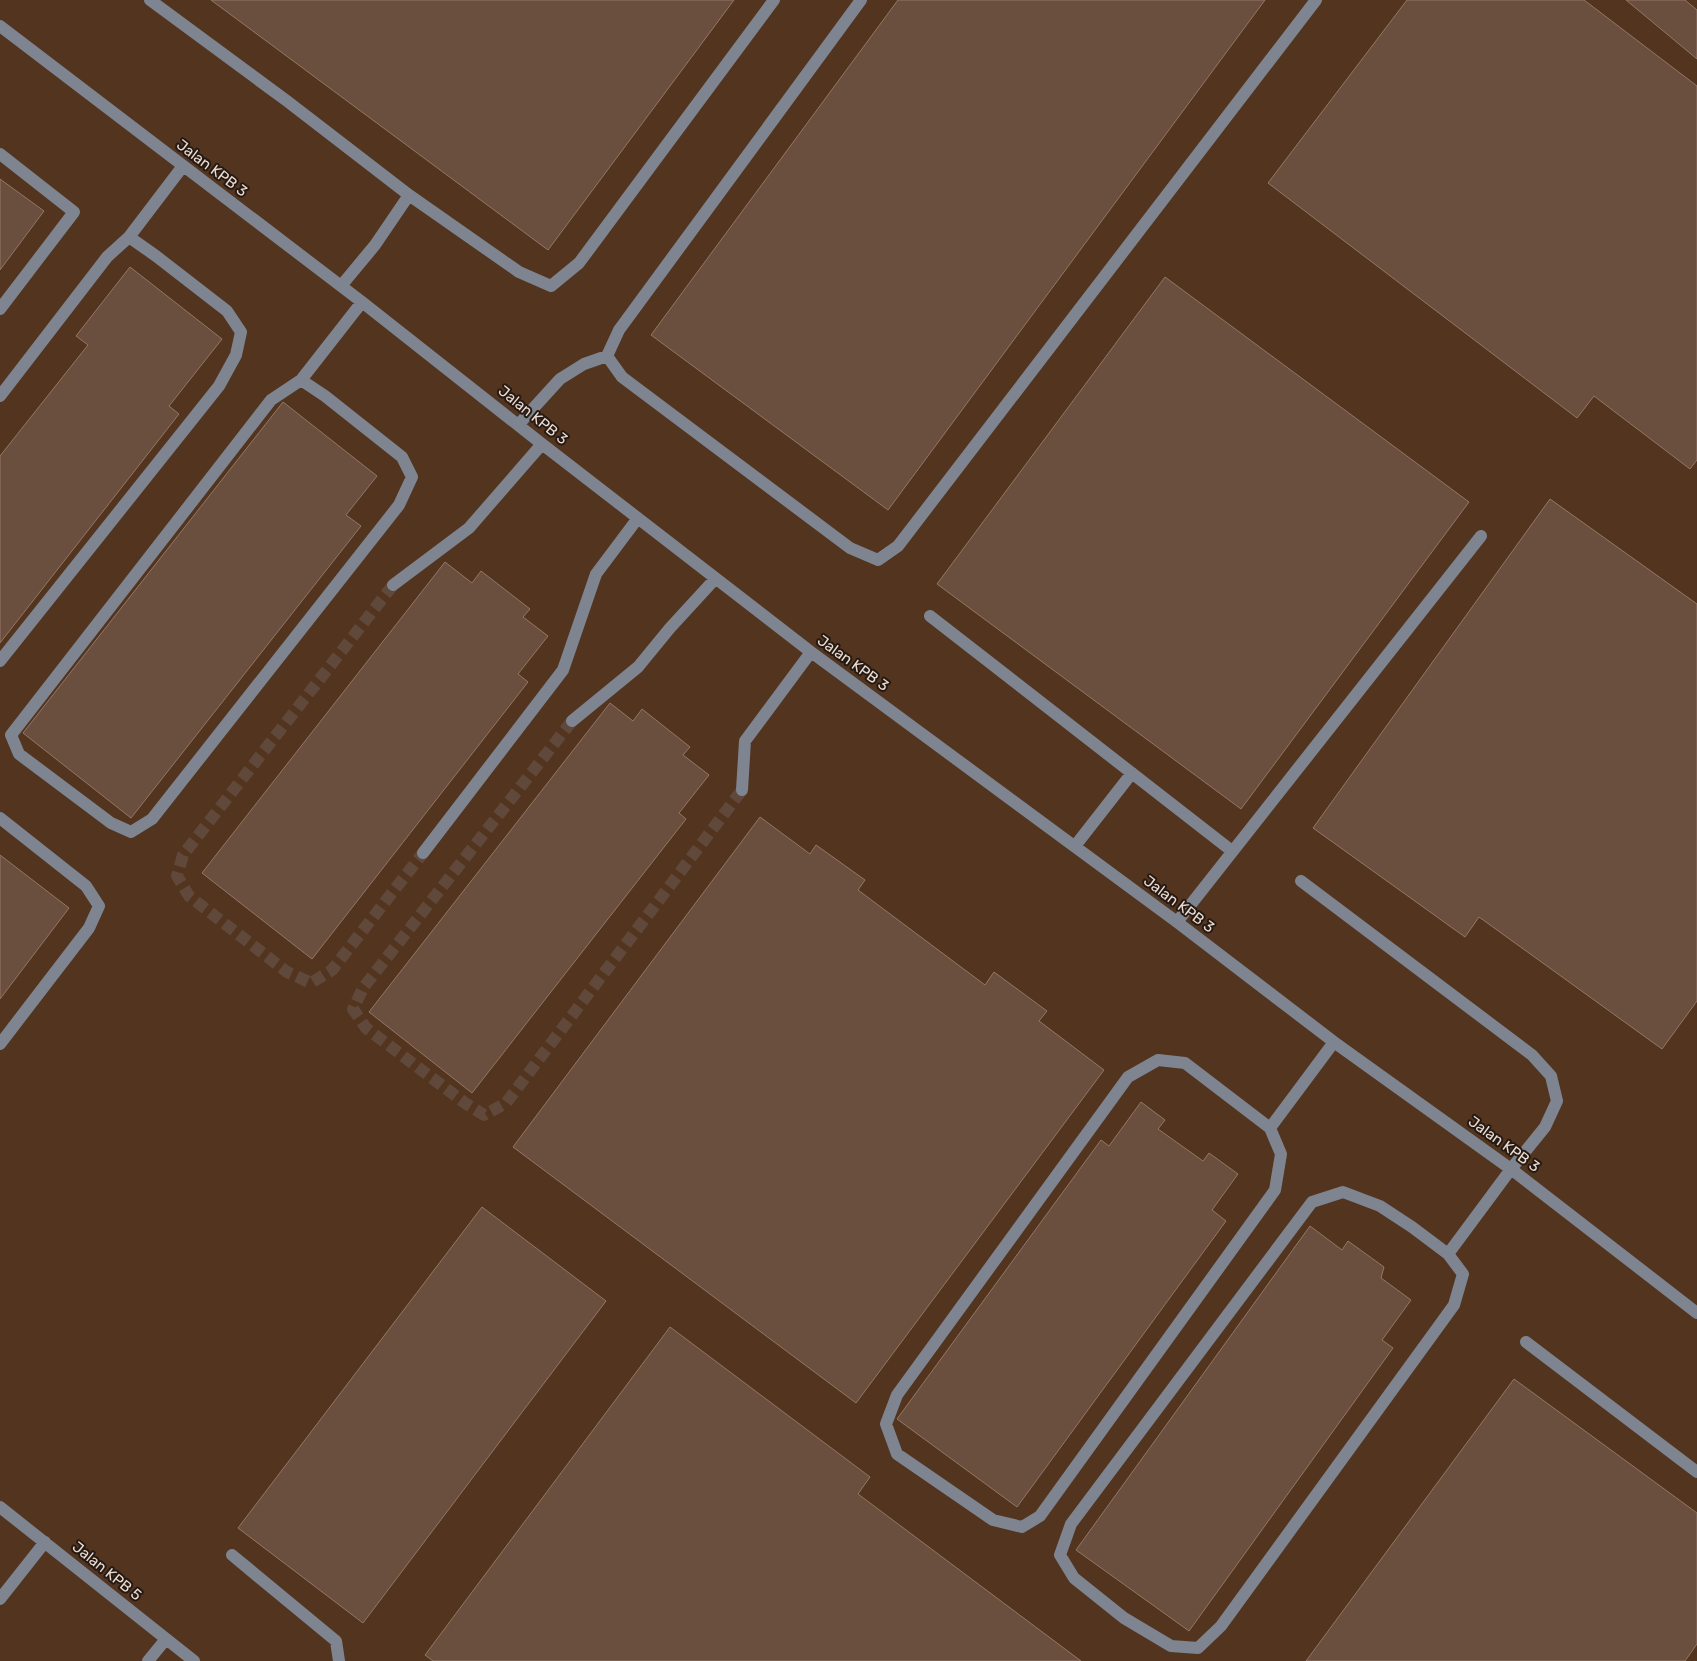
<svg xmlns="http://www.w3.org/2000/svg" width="1697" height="1661" viewBox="0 0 1697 1661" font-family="Rubik,sans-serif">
<rect width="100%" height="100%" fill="#472f1f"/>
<path fill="#52341f" d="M0 0H1697V1661H0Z"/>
<path fill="#6a4f3f" stroke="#947765" d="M211 0H734L548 250Z
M898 0H1265L888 510 651 335Z
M1407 0H1584L1697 86V460L1690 469 1594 396 1577 418 1268 183Z
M1626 0H1685L1697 10V59Z
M0 179 44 211 0 270Z
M130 267 222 339 169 406 179 414 0 643V456L88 345 76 336Z
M1165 277 1469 502 1241 809 937 584Z
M283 402 377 476 346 515 361 526 131 818 23 733Z
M1550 499 1697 604V1001L1662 1049 1479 917 1465 937 1313 828Z
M445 562 472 583 481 571 530 609 523 617 548 636 518 674 528 682 312 959 202 873Z
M610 703 633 721 642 709 690 747 683 755 709 775 679 813 686 819 472 1093 369 1012Z
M760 817 810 854 816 845 865 880 858 890 985 985 994 972 1047 1011 1039 1021 1104 1070 856 1403 513 1147Z
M0 855 69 908 0 999Z
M1141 1102 1165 1120 1158 1129 1203 1161 1209 1153 1238 1174 1212 1210 1226 1221 1017 1507 897 1419 1101 1140 1109 1146Z
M482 1207 606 1301 363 1623 238 1528Z
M1310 1226 1342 1250 1348 1241 1384 1267 1381 1278 1411 1300 1382 1340 1393 1348 1189 1631 1076 1550Z
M670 1327 870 1477 858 1494 1081 1661H433L425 1655Z
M1514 1379 1697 1513V1644L1685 1661H1306Z"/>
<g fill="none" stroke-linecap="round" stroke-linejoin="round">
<path stroke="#60493a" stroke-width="12" stroke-dasharray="12 6" stroke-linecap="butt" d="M393 585 183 855 177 876 189 896 287 972 311 983 332 970 423 853
M572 721 363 988 353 1009 366 1028 465 1103 484 1115 506 1103 742 790"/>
<path stroke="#7e8591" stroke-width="12" d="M150 0 287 101 409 195 375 245 341 286
M0 26 362 302 542 444 811 652 1177 922 1334 1042 1511 1169 1697 1313
M0 154 74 212 0 309
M409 195 519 272 551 286 579 263 774 0
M607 356 622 377 850 548 878 560 898 546 1316 0
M301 380 271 400 11 735 19 754 111 823 131 832 152 819 399 505 412 477 402 457 325 396 301 380 362 302
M0 396 107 257 129 237
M519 424 560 379 584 364 607 356 619 330 861 0
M393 585 469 528 542 444
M930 616 1232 851
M0 661 219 386 236 355 241 332 227 311 156 256 129 237 183 166
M572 721 638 667 670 628 715 579
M742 790 745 741 811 652
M0 818 86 886 99 906 89 928 0 1044
M1075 846 1132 773
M423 853 563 670 596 574 638 518
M1301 881 1532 1055 1551 1076 1557 1101 1545 1127 1511 1169 1448 1254 1463 1274 1454 1305 1221 1626 1198 1648 1171 1646 1124 1618 1074 1578 1060 1555 1071 1524 1312 1202 1343 1192 1380 1206 1412 1227 1448 1254
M1177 922 1481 536
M1158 1060 1185 1063 1270 1128 1281 1154 1275 1190 1040 1516 1022 1527 993 1520 897 1454 886 1424 897 1395 1128 1077Z
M1270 1128 1334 1042
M1526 1342 1697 1472
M0 1507 194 1661
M232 1555 336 1641 339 1661
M0 1599 45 1542
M148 1661 166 1639"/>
</g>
<g text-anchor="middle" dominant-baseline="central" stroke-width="4" stroke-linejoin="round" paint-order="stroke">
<g font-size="15" fill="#ebdbd1" stroke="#251a13">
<text transform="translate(212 168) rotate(37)">Jalan KPB 3</text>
<text transform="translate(533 415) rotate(39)">Jalan KPB 3</text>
<text transform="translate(853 663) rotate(36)">Jalan KPB 3</text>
<text transform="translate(1179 904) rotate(37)">Jalan KPB 3</text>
<text transform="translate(1504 1144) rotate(36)">Jalan KPB 3</text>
<text transform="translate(107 1571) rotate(39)">Jalan KPB 5</text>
</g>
</g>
</svg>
